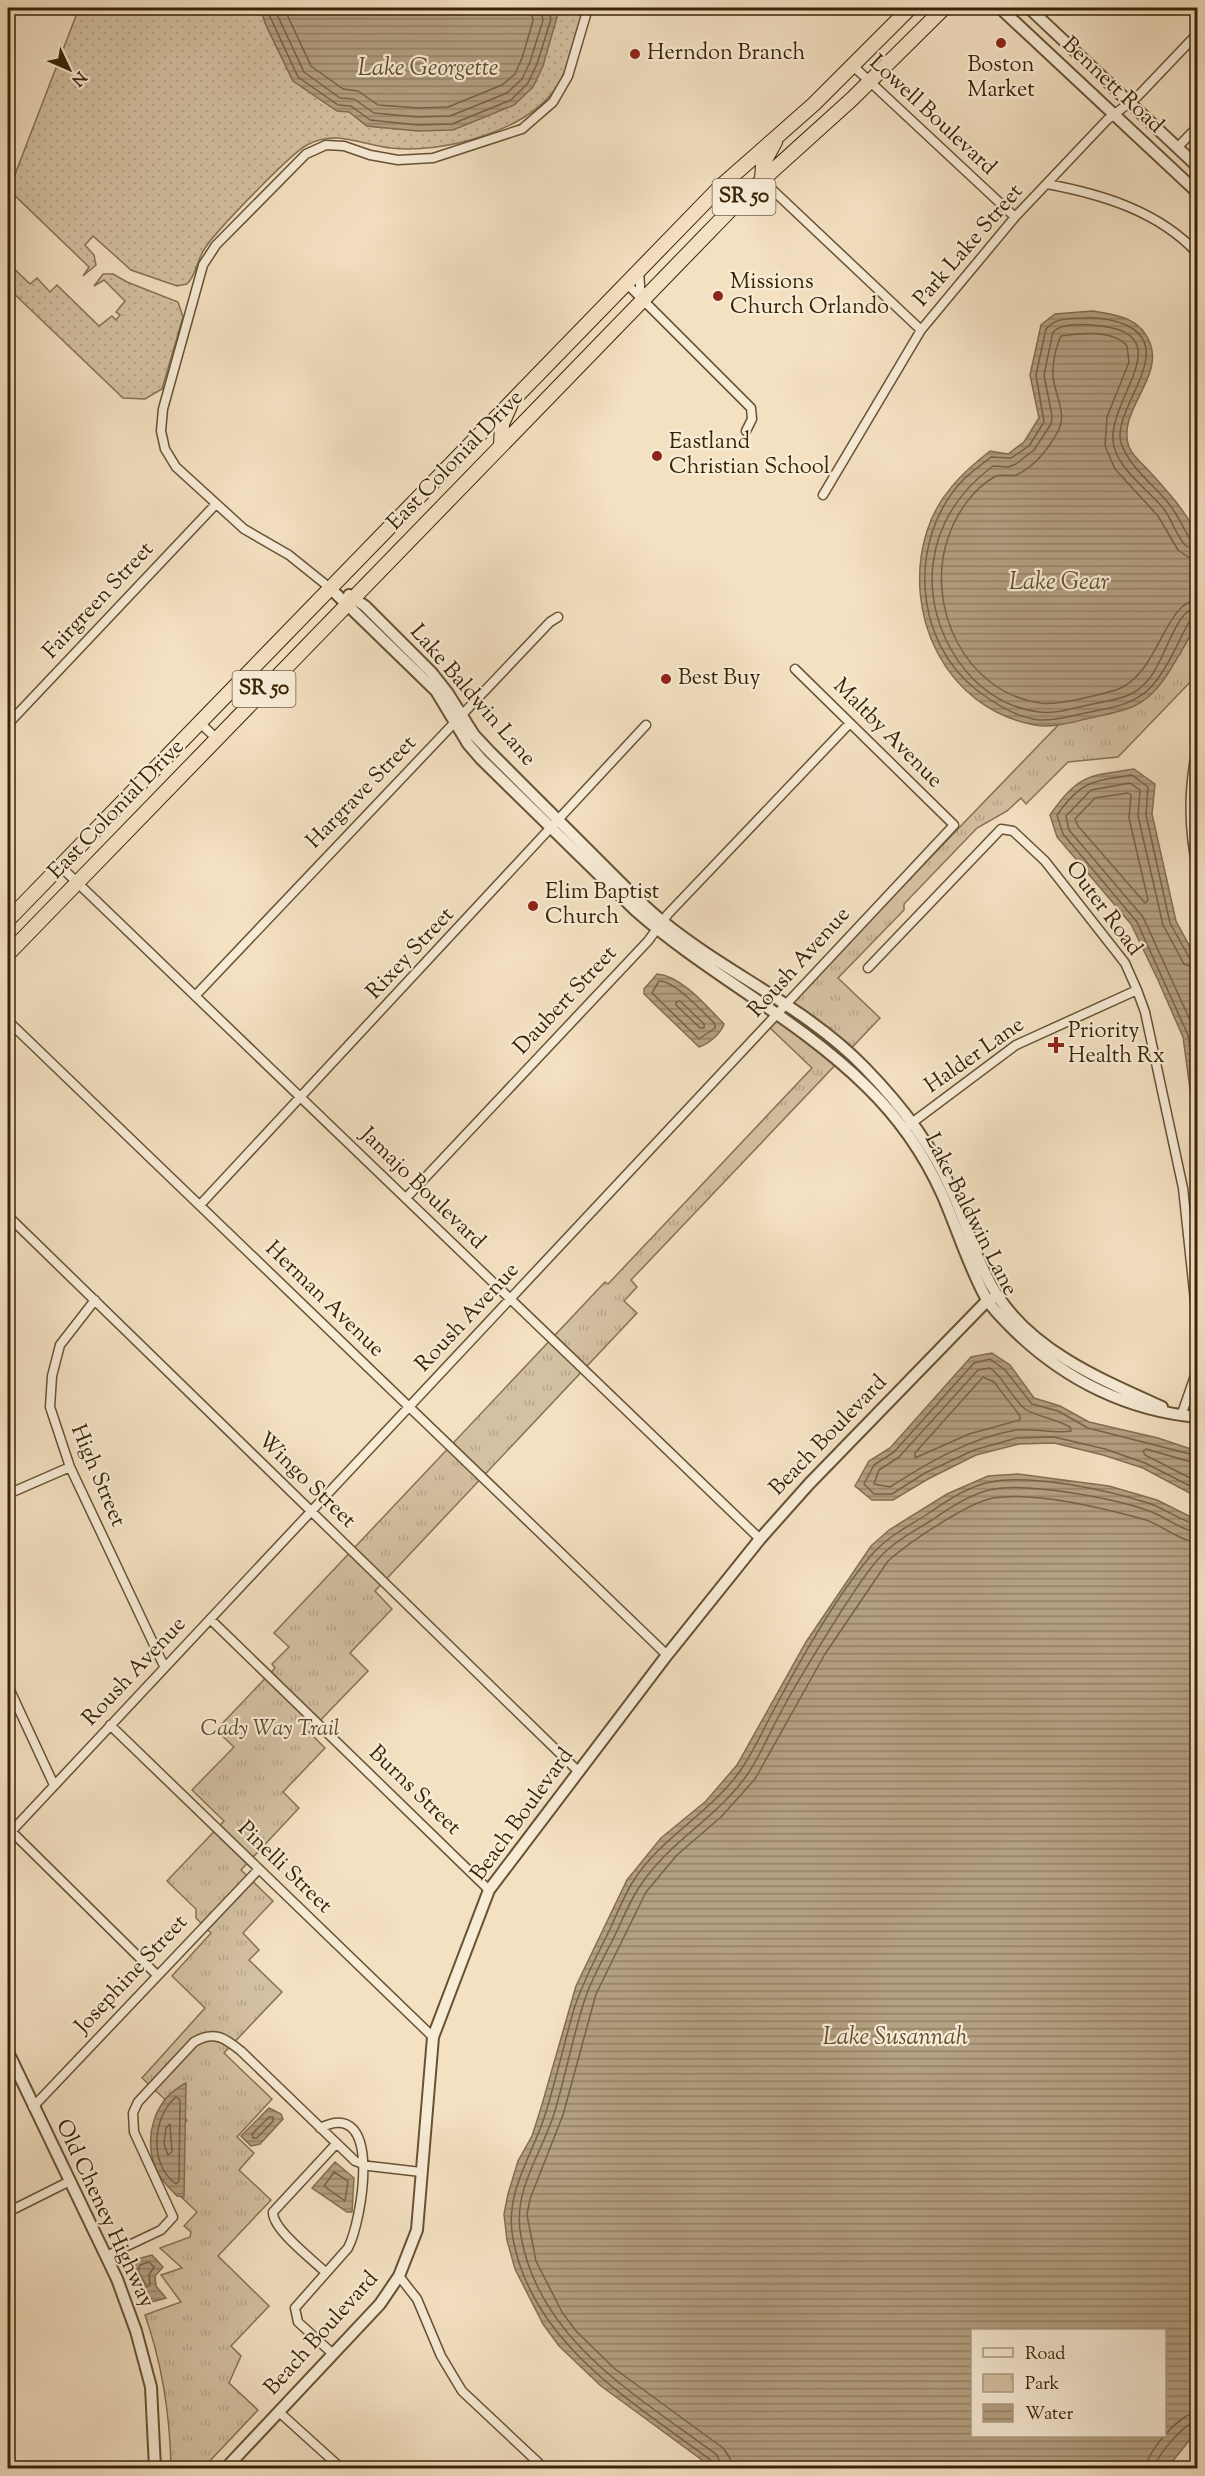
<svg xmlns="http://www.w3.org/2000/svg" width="1205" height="2476" viewBox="0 0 1205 2476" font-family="'Sorts Mill Goudy',serif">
<defs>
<pattern id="grass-dots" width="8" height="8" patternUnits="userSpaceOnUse" patternTransform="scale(1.5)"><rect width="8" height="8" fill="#d4c1a2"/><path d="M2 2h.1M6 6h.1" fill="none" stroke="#b7a68a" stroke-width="1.8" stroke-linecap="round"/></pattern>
<pattern id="park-tufts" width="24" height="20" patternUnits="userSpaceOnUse" patternTransform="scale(1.5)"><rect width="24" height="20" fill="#d4c1a2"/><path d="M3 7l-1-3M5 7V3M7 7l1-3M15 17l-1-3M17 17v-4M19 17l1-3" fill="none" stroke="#b7a68a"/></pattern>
<pattern id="water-rules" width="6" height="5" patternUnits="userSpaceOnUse" patternTransform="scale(1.5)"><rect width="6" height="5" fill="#b4a082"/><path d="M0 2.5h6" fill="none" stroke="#938268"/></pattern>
</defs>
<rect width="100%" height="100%" fill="#f4e1c2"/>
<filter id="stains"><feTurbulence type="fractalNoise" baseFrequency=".00333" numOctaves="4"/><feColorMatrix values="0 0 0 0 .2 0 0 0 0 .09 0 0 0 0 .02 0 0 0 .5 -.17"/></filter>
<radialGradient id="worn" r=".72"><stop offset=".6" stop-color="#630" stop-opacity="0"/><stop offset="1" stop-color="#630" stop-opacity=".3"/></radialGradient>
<path fill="url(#grass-dots)" stroke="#867254" stroke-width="1.5" d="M79 8H260L266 25 293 81 349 111 367 126 400 129 557 18 552 8H584C576 32 571 62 558 85 529 131 443 154 391 148 361 145 337 129 307 145 290 154 217 230 205 248 197 259 197 274 187 284L177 286 131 270 93 236 85 245 94 255 96 265 83 276 89 267 9 190Z
M8 263 30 284 37 278 50 292 57 285 99 326 112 316 116 320 120 315 116 312 125 301 104 280 94 286 103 274H113L127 282 178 302 183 317 162 389 145 399 123 398 8 288Z"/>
<path fill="url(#park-tufts)" stroke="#867254" stroke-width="1.5" d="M1197 581V675L1118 757 1068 762 1026 804 1021 798 1007 811 977 828 904 904V910L838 978 880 1018 631 1280 637 1287 624 1301 637 1313 375 1591 392 1609 350 1653 368 1671 309 1732 325 1748 283 1792 299 1808 241 1870 273 1901 243 1933 259 1950 249 1960 282 1992 224 2053 272 2099 237 2137 254 2153 239 2170 271 2200 218 2256 269 2306 231 2346 241 2356 229 2383 258 2410 206 2465 209 2468H171C170 2415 163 2366 145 2315L181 2302 161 2275 182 2268 160 2248 190 2237 191 2232 184 2226 197 2212 151 2168 187 2120 142 2078 205 2008 172 1976 211 1933 196 1918V1909L167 1881 224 1821 192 1790 234 1747 216 1730 275 1668 272 1664 289 1647 274 1633 605 1282 608 1284 812 1068 768 1026Z"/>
<path fill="url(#water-rules)" stroke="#826e50" stroke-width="1.5" fill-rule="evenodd" d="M260 8H552L557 17 543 66 533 87 514 105 453 130 418 131 367 126 349 112 337 111 293 81 266 25Z
M1092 311C1116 315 1140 317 1150 343 1164 378 1116 412 1129 447 1134 458 1142 463 1150 472 1165 489 1194 519 1198 542 1200 554 1200 606 1197 618 1194 632 1183 648 1176 660 1149 707 1136 708 1086 719 1069 723 1052 728 1035 725 945 709 901 613 927 531 938 496 962 473 990 451L1008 454 1024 442 1039 418 1030 375 1041 325 1055 314Z
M1134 769 1155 784 1152 814 1176 921 1197 960V1141L1183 1037 1158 980 1131 924 1057 837 1050 815C1078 774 1089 776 1134 769Z
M657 974C682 976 707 1007 724 1024 721 1033 709 1044 699 1047L644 994V989Z
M992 1353 1010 1365 1034 1398 1060 1406 1089 1422 1158 1438 1197 1451V1497L1143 1468 1103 1455 1054 1443 1019 1444 976 1455 928 1479 893 1500H872L855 1486 869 1461 890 1448 971 1357Z
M1018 1474 1109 1486 1157 1500 1197 1520V2431L1167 2468H713L601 2386 559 2346 543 2324 515 2269 507 2240 504 2214 508 2194 518 2161 532 2136 541 2108 576 1986 627 1880 661 1838 706 1801 737 1765 806 1642 871 1546 889 1530 947 1494 988 1476ZM1164 2330V2436H972V2330Z
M186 2083 184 2197 177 2196C169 2188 160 2179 156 2169 143 2137 154 2099 186 2083Z
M269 2108 281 2114 283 2119 260 2144 251 2146 241 2136Z
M335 2162 354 2178 352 2212H347L312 2188Z
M152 2255 163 2267 155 2276 156 2286 166 2298 148 2303 132 2273 133 2260Z"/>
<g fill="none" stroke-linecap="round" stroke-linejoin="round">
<path stroke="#766244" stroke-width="1.5" d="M266 8 298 77 338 105 351 106 370 120 418 125 452 124 511 100 528 83 537 64 551 19 547 8
M274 8 304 72 340 98 354 99 374 113 418 117 450 116 507 93 522 79 530 62 543 20 540 8
M284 8 311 66 343 89 358 91 378 105 419 108 448 107 502 85 515 74 522 58 533 21 531 8
M1198 542 1190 539C1183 528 1178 515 1169 504 1154 485 1129 467 1121 443 1111 409 1177 351 1128 326 1116 320 1098 317 1084 318 1070 319 1056 317 1046 329L1036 375 1044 422 1029 446 1011 458 991 457C982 464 971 472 963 480 907 539 913 642 978 691 995 704 1018 718 1040 720 1055 721 1070 716 1085 713 1109 708 1133 706 1151 687 1168 668 1178 642 1190 620L1198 617
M1198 549C1193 549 1189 548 1185 545 1176 535 1172 520 1164 509 1148 489 1115 468 1113 440 1110 395 1184 331 1092 325 1080 324 1061 324 1053 332L1044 375 1052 416 1051 424 1034 450 1016 464 1008 467 993 466C961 490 938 522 933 564 925 629 970 704 1039 712 1055 714 1069 709 1084 706 1100 702 1118 701 1133 693 1162 677 1166 634 1185 614 1189 610 1193 609 1198 609
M1198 558 1188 557 1178 550 1158 516 1115 469 1105 446 1107 417 1129 362 1127 346C1114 330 1080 333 1061 336 1056 346 1052 365 1053 376 1054 393 1067 413 1059 429 1050 447 1035 467 1016 475 1008 477 1000 473 994 477 972 490 956 514 948 538 925 605 964 692 1040 703 1056 706 1099 695 1116 690 1159 675 1164 601 1198 600
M1128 793 1131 795 1129 818 1148 900 1145 903 1078 826 1075 819 1095 798Z
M1198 962 1190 959 1170 923 1146 815 1148 787 1132 775C1094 781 1081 780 1057 815L1063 834 1137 922 1188 1035 1198 1098
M1198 969 1184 964 1163 925 1138 816 1140 790 1130 783 1091 790 1066 816 1069 830 1143 917 1195 1031 1198 1044
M659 981C674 980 704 1013 715 1024V1028L699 1039 652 993Z
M680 1001 704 1024V1028H700L676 1005V1002Z
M990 1368C1005 1379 1011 1397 1025 1409 1033 1415 1058 1420 1070 1427L1071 1431C1058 1434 1032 1428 1016 1430 970 1438 929 1462 890 1487L874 1484 879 1470 899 1457 978 1370Z
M983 1377 994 1382 1020 1416V1420L969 1434 915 1458V1453Z
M1198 1456 1088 1428 1058 1411 1032 1404 1005 1370 990 1359 974 1363 894 1452 874 1465 864 1484 874 1494H892L925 1473 974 1450 1017 1438 1054 1437 1105 1449 1145 1463 1198 1490
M1198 1464 1146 1449 1143 1451 1145 1455 1198 1482
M176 2097 180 2100 179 2181 176 2184C149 2165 152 2117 176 2097Z
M269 2117H273V2121L257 2138H253L252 2134Z
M170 2124 172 2152 168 2155 164 2144 166 2128Z
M334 2172 348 2181 345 2201 324 2186Z
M149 2262 154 2267 149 2275 150 2285 147 2287 138 2271 140 2265Z
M715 2468 712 2461C633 2402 533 2345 513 2239 504 2192 532 2157 545 2115 556 2080 564 2044 574 2009 583 1981 597 1956 610 1929 617 1914 623 1898 632 1883 660 1837 712 1813 742 1768 756 1748 765 1725 777 1704 803 1655 839 1591 875 1551 890 1535 911 1525 929 1513 946 1501 966 1488 986 1483 1027 1472 1112 1491 1151 1504 1167 1510 1181 1521 1198 1525
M722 2468 717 2455C639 2397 539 2341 521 2236 512 2191 541 2155 554 2114 566 2075 573 2034 586 1996 594 1974 607 1952 617 1931 624 1916 631 1899 640 1886 669 1841 719 1817 749 1772 762 1752 771 1730 783 1708 801 1675 822 1642 842 1610 855 1591 868 1568 885 1552 898 1539 916 1530 932 1520 949 1508 969 1495 989 1490 1024 1481 1118 1499 1152 1512 1167 1518 1181 1530 1198 1533
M731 2468 730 2458 723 2448 615 2369 576 2331 562 2312 536 2261 527 2215 530 2199 563 2115 596 1994 646 1892 677 1855 721 1817 755 1779 825 1654 888 1561C908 1543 967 1503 993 1498 1035 1491 1103 1508 1143 1519 1161 1524 1178 1541 1198 1542
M1146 2468C1147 2451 1180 2413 1198 2412
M1155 2468C1156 2456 1185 2422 1198 2421"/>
<defs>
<path id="minor" d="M852 65 1015 217
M1177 148 1198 126
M762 180 921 330
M1047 184C1101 194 1159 211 1198 254
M639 271 641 300
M626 283 751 408 752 419 746 431
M823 495 921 330 1015 217 1107 120 1138 96 1198 33
M330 588 289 555 244 529 176 467 165 449 161 431 163 409 203 265 216 245 306 154 326 145 344 146 370 155 398 160 433 158 522 129 553 102 568 76 588 8
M199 722 216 738
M8 724 216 504
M1198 744C1188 787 1188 829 1198 872
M60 866 760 1539
M868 968 1001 829 1013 831 1045 861 1125 963 1137 990 1145 1012 1183 1188 1198 1329
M195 996 550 622 558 617
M8 1021 667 1655
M909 1125 1016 1045 1137 990
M406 1198 648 941 668 914 850 723
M200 1205 646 725
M8 1216 579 1772
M95 1300 60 1345 52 1376 50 1407 70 1467 164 1666
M1181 1416 1198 1367
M8 1494 70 1467
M210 1619 489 1890
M8 1686 54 1785
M110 1725 433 2037
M11 1831 157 1975
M8 1835 954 825 795 669
M33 2107 259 1869
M320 2128C384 2096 362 2221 348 2248L295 2308 298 2322 333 2354
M8 2212 70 2181
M106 2256 161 2230 173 2217 134 2132 133 2113 138 2102 194 2042C214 2030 225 2038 241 2051L355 2161 369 2166 421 2172
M325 2272C312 2259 272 2229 273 2212L336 2144
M399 2276 417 2299 441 2356 462 2391 544 2468
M279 2412 341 2468"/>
<path id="tertiary" d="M1000 8 1198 193
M1029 8 1198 167
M330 588 436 691 468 744 481 759 635 910C707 974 797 1018 866 1086 897 1116 924 1154 942 1194 957 1228 968 1265 986 1298 993 1310 1006 1322 1016 1332 1066 1380 1128 1411 1198 1417
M349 595 365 606 432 673 447 692 474 735 490 752C528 790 565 827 603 865 622 884 641 904 662 921 727 974 806 1007 865 1068 899 1103 931 1143 951 1189 967 1224 976 1262 997 1295 1034 1352 1102 1380 1162 1407
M8 2052 117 2279 136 2331 151 2387 155 2468
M226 2468 380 2304 399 2276 417 2230 433 2037 489 1890 667 1655 760 1539 809 1484 979 1309 987 1301 998 1296"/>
<path id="trunk" d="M762 180 763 164 775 142
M501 445 502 424 510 406
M8 920 721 186 814 104 910 8
M8 954 738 202 852 99 944 8"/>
</defs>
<use href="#minor" stroke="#675234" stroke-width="11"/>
<use href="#tertiary" stroke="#675234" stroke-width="14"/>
<use href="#trunk" stroke="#382305" stroke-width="16"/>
<use href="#minor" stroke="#f8ecd7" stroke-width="8"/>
<use href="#tertiary" stroke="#f8ecd7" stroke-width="10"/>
<use href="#trunk" stroke="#f4e1c2" stroke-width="14"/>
</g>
<g fill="#8f2418" stroke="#f8ecd7" stroke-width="2">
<circle cx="1001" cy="43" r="6"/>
<circle cx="635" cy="54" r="6"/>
<circle cx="718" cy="296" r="6"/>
<circle cx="657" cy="456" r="6"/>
<circle cx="666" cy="679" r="6"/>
<circle cx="533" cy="906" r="6"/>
<path d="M1053 1036h6v6h6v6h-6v6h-6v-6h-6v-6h6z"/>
</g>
<g text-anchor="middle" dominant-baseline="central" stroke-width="4.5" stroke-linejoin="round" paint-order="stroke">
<g fill="#f8ecd7" stroke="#725f44" stroke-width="1.5">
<rect x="712.5" y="179" width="63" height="36" rx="4.5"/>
<rect x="232.5" y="671" width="63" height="36" rx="4.5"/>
</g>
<g font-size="21" font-weight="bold" fill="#382305">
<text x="744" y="197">SR 50</text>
<text x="264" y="689">SR 50</text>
</g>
<g font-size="22" fill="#382305" stroke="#f8ecd7" text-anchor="start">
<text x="647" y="54">Herndon Branch</text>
<text x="1001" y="66" text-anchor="middle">Boston<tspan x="1001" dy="25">Market</tspan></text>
<text x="730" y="283">Missions<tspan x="730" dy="25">Church Orlando</tspan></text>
<text x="669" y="443">Eastland<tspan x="669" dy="25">Christian School</tspan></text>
<text x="678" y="679">Best Buy</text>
<text x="545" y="893">Elim Baptist<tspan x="545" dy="25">Church</tspan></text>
<text x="1068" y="1032">Priority<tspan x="1068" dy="25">Health Rx</tspan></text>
</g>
<g font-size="22" fill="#382305" stroke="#f8ecd7">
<text transform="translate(1112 86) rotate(43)">Bennett Road</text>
<text transform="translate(932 116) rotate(43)">Lowell Boulevard</text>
<text transform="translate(969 246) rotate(-49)">Park Lake Street</text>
<text transform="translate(456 461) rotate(-46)">East Colonial Drive</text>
<text transform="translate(99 601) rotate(-47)">Fairgreen Street</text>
<text transform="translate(472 696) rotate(49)">Lake Baldwin Lane</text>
<text transform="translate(887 734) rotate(45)">Maltby Avenue</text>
<text transform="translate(362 793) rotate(-46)">Hargrave Street</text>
<text transform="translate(117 810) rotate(-46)">East Colonial Drive</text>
<text transform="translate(1103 909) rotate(53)">Outer Road</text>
<text transform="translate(411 954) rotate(-47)">Rixey Street</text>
<text transform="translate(800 963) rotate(-48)">Roush Avenue</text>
<text transform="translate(566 1001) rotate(-47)">Daubert Street</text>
<text transform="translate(975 1056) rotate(-35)">Halder Lane</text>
<text transform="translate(422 1189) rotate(44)">Jamajo Boulevard</text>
<text transform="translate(970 1215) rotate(63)">Lake Baldwin Lane</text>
<text transform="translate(324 1300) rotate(44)">Herman Avenue</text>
<text transform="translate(468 1318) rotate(-47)">Roush Avenue</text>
<text transform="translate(829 1436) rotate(-46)">Beach Boulevard</text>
<text transform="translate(97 1476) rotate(67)">High Street</text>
<text transform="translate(306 1481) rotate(44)">Wingo Street</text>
<text transform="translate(135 1672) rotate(-47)">Roush Avenue</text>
<text transform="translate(414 1791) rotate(44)">Burns Street</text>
<text transform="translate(523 1815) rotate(-54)">Beach Boulevard</text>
<text transform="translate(284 1868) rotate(44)">Pinelli Street</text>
<text transform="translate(132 1975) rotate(-47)">Josephine Street</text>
<text transform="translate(104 2214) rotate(65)">Old Cheney Highway</text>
<text transform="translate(322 2334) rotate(-48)">Beach Boulevard</text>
</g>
<g font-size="22" font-style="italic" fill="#5f4a2c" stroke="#f8ecd7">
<text x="270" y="1730">Cady Way Trail</text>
</g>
<g font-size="24" font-style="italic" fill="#634f31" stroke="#f8ecd7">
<text x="428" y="69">Lake Georgette</text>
<text x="1059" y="583">Lake Gear</text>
<text x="895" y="2038">Lake Susannah</text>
</g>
</g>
<rect width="1205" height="2476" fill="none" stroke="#f4e1c2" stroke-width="30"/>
<rect x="9" y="9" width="1187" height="2458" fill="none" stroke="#382305" stroke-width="3"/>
<rect x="15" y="15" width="1175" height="2446" fill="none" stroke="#382305" stroke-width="1.5"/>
<rect x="971" y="2329" width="195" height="108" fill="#f8ecd7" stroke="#ab9c83" stroke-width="1.5"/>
<rect x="983" y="2348" width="30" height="9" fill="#f8ecd7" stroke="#ab9c83" stroke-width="1.5"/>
<text x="1025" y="2359" font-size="18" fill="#382305">Road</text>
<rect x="983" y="2374" width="30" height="18" fill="url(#park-tufts)" stroke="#ab9c83" stroke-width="1.5"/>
<text x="1025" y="2389" font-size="18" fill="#382305">Park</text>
<rect x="983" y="2404" width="30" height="18" fill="url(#water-rules)" stroke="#ab9c83" stroke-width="1.5"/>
<text x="1025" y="2419" font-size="18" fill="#382305">Water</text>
<g transform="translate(69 69) rotate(134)" stroke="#f8ecd7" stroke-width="4.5" paint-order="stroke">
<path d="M0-4.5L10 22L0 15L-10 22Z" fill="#382305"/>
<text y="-9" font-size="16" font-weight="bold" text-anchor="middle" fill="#382305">N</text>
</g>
<rect width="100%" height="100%" filter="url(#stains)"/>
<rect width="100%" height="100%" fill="url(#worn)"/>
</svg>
